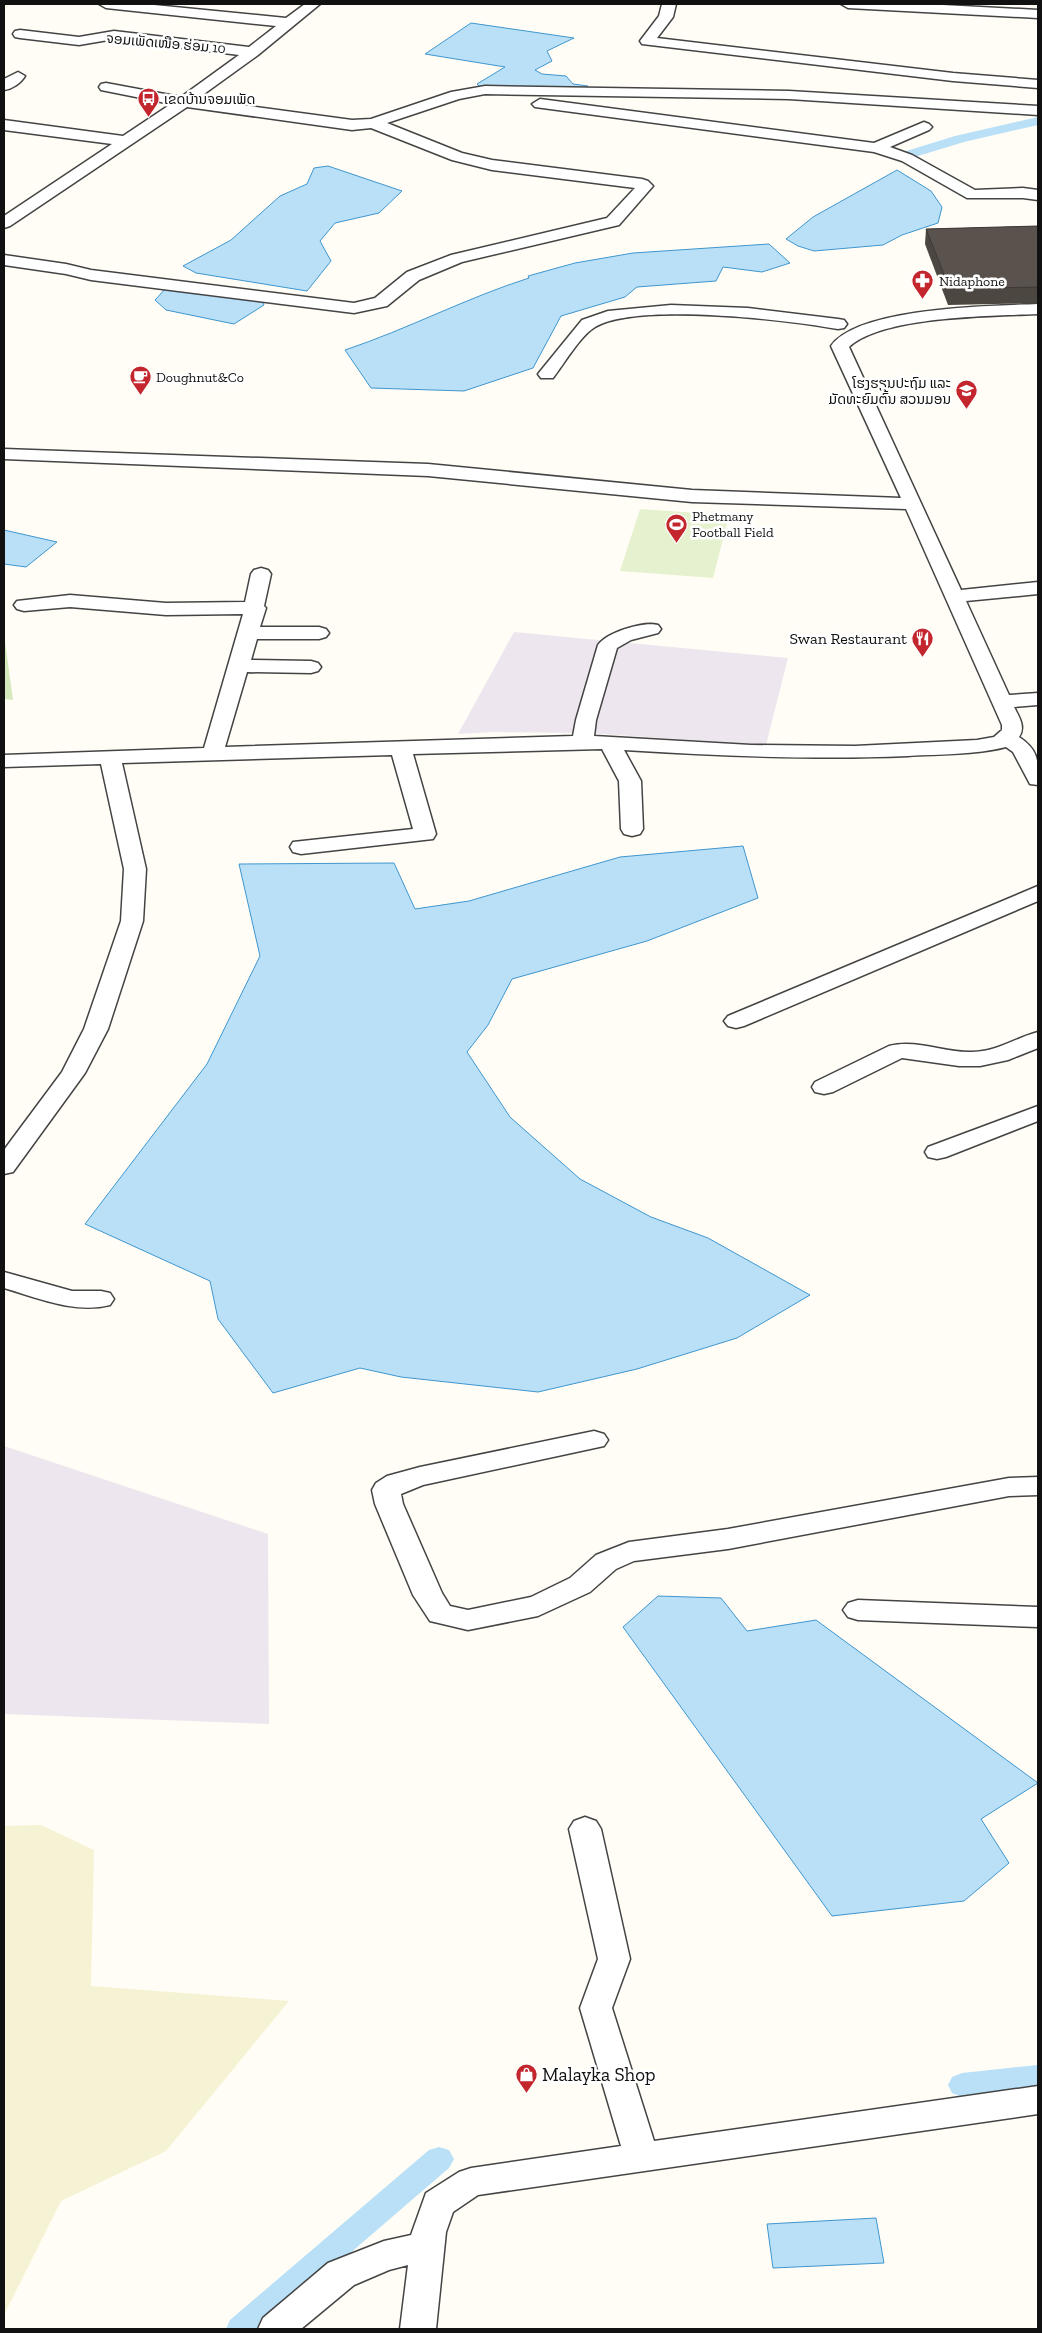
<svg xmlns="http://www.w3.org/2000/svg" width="1042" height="2333" viewBox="0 0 1042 2333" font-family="'Zilla Slab','Noto Sans Lao',serif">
<rect width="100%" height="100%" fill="#fffdf5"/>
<path fill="#eee6ef" d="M514 632 788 658 766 745 586 733 494 732 458 734Z
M4 1446 268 1534 269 1724 4 1714Z"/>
<path fill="#f6f3d4" d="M41 1825 94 1850 91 1986 289 2001 166 2151 61 2201 4 2315V1826Z"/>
<path fill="#d5ebbd" d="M4 634 13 700 4 699Z"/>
<path fill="#e6f2cf" d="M640 509 729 515 713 578 620 571Z"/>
<path fill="#b9e0f7" stroke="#3f96cf" d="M471 23 574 38 547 51 552 61 535 70 542 74 566 76 573 84 588 86 583 92 480 87 477 84 505 67 425 54Z
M328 166 402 191 379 213 335 223 320 241 331 261 307 291 196 273 183 266 231 240 280 196 307 184 314 168Z
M897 170 931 191 942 207 938 223 902 235 883 245 814 251 798 246 786 239 813 217Z
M769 244 790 263 762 272 723 267 716 281 637 287 625 297 561 316 533 368 464 391 371 388 345 350C408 329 466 298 529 278L528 276 575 263 633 253Z
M166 288 261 299 264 305 234 324 166 310 155 300Z
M4 530 57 542 26 567 4 564Z
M743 846 758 898 647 941 512 979 488 1025 467 1052 510 1117 580 1179 651 1217 708 1238 810 1295 737 1338 637 1369 538 1392 401 1377 360 1368 273 1393 218 1319 210 1281 85 1224 207 1064 260 956 239 864 394 863 415 909 469 901 620 857Z
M658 1596 721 1598 747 1631 816 1620 1038 1783 981 1819 1009 1863 964 1901 832 1916 623 1627Z
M876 2218 884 2263 773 2268 767 2224Z"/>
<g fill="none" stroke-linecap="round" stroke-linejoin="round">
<path fill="#b9e0f7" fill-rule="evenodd" d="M1038 117V125L964 142 908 159 901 155 903 152 955 136Z
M1038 2065V2087L962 2097 952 2093 948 2085 952 2077 962 2073Z
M439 2147 449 2150 454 2159 449 2168 262 2329H226L230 2320 429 2150Z"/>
<defs>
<path id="minor" d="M99 4H144L286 18 305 4H320L258 55 197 99 352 120 371 119 451 92 485 86 789 91 1038 106V115L789 99 485 94 459 99 387 123 462 153 492 160 642 179 648 181 653 186 619 225 462 262 419 280 387 306 354 313 91 280 66 274 4 265V255L66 264 91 270 354 303 375 298 407 272 451 255 607 218 635 188 492 170 452 160 371 128 352 130 187 107 10 226 4 228V216L112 144 4 130V120L123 136 171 104 101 90 99 87 101 84 106 83 181 97 239 55 114 39 79 45 20 38 15 37 13 34 15 31 20 30 79 37 114 31 249 47 276 26 106 8Z
M662 4H676L673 17 657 38 953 73 1038 80V88L953 81 642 44 640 41 659 16Z
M841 4H924L1038 10V18L848 8Z
M18 72 25 76C21 83 12 89 4 90V79Z
M540 99 874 143 924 122 929 124 932 127 929 130 890 147 912 155 975 190 1023 188 1038 190V200L1023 198H967L902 161 874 152 535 107 532 104Z
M1038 304V314C992 316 882 316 849 347L961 590 1038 582V594L966 601 1009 695 1038 693V705L1014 707C1019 717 1026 727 1019 737 1040 751 1038 762 1038 785L1030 784 1013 752 1006 747C975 755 941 754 908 756 813 760 719 756 624 750L641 781 643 829 640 834 632 836 624 834 621 829 619 781 602 749 413 754 436 834 433 839 301 854 293 852 290 847 293 842 413 829 392 755 122 763 146 869 143 921 108 1029 85 1073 13 1172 4 1174V1150L62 1072 84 1029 121 921 124 869 101 764 4 767V755L204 748 243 614 166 615 70 607 24 611 17 609 14 605 17 601 70 595 166 603 245 602 251 574 254 570 261 568 268 570 271 574 264 606 266 608 260 627H319L326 629 329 633 326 637 319 639H257L251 660 311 661 318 663 321 667 318 671 311 673 247 672 225 747 573 736 576 720 598 645C607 632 644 621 658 625L661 629 658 633 631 640 617 648 596 720 594 736 751 745 855 746 977 740 994 737 1002 730V725L906 509 692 502 428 476 4 459V449L428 464 692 490 901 498 831 346C858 307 992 306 1038 304Z
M671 305 748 308 838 319 844 320 847 324 844 328 838 329C787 320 637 302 595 327 580 336 564 364 553 378H541L538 374 582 320 608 311Z
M1038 886V901L744 1026 736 1028 728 1026 724 1021 728 1016Z
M1038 1032V1048L1008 1060 980 1066H959L902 1058 833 1092 824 1094 815 1092 812 1087 815 1082 889 1046C917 1039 944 1053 972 1052 997 1052 1015 1038 1038 1032Z
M1038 1106V1121L946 1157 937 1159 928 1157 925 1152 928 1147Z
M4 1272 72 1291H101L110 1293 114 1299 110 1305C75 1314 38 1298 4 1288Z
M594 1431 604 1434 608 1440 604 1446 423 1485 401 1494 403 1504 442 1593 450 1606 468 1610 531 1597 570 1578 596 1555 629 1542 728 1529 1009 1478 1038 1477V1495L1009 1496 728 1549 634 1561 616 1569 590 1592 538 1616 468 1630 430 1621 413 1595 375 1504 372 1490 376 1483 387 1476 420 1467Z
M858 1600 1038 1607V1627L858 1620 848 1617 843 1610 848 1603Z
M585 1817 596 1821 601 1829 630 1959 612 2008 654 2141 1038 2086V2114L478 2195 453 2212 446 2232 436 2329H400L408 2265 389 2270 354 2285 301 2329H258L263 2318 328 2263 384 2241 411 2235 426 2193 459 2172 471 2168 621 2146 580 2008 598 1959 569 1829 574 1821Z"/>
</defs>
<use href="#minor" stroke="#444" stroke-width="3"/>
<use href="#minor" fill="#fff" fill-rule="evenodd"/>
</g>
<path fill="#4d4742" d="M1038 226V303L948 305 925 244 926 229Z"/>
<path fill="#5a524d" stroke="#3f3936" d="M1038 226V287L950 289 926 229Z"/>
<defs>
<symbol id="bus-pin" viewBox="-11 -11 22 30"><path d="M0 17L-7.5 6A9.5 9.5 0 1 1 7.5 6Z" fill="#c4262e" stroke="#fff"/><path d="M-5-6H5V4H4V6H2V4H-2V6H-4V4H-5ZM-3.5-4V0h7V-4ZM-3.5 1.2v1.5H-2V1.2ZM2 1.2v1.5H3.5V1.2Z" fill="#fff"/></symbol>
<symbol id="pharmacy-pin" viewBox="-11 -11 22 30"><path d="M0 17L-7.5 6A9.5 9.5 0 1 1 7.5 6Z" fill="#c4262e" stroke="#fff"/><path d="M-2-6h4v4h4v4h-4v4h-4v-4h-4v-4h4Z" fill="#fff"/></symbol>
<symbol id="cafe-pin" viewBox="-11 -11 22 30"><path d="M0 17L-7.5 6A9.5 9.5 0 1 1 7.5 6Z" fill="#c4262e" stroke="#fff"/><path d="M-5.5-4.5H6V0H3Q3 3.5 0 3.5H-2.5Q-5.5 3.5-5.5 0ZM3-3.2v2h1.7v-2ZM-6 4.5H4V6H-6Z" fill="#fff"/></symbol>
<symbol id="school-pin" viewBox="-11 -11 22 30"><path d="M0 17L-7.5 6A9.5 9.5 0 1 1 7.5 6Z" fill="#c4262e" stroke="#fff"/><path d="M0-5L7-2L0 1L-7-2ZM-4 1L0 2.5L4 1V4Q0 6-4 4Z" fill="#fff"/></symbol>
<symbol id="stadium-pin" viewBox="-11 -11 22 30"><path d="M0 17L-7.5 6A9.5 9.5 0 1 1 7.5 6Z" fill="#c4262e" stroke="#fff"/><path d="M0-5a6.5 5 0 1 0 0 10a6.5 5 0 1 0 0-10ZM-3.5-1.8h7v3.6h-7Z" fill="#fff"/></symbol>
<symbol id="restaurant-pin" viewBox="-11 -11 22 30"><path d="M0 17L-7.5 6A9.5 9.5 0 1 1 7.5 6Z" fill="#c4262e" stroke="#fff"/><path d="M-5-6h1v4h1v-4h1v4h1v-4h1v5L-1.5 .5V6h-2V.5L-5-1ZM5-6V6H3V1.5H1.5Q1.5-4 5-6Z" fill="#fff"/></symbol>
<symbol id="shop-pin" viewBox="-11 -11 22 30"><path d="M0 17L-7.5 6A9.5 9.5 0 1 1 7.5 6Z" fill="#c4262e" stroke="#fff"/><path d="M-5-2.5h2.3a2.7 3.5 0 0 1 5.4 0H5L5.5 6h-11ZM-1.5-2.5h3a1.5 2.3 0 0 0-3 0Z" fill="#fff"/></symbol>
</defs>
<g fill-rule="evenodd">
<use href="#bus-pin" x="136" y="86" width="25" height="34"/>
<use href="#pharmacy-pin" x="910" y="268" width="25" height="34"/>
<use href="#cafe-pin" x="128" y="364" width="25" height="34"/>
<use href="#school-pin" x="954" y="378" width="25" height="34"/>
<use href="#stadium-pin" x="664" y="512" width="25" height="34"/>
<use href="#restaurant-pin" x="910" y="626" width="25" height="34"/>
<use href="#shop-pin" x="514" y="2062" width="25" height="34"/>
</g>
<g text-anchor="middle" stroke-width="5" stroke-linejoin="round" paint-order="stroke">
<g font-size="14" fill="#111" stroke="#fff">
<text transform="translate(166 43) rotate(5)" y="5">ຈອມເພັດເໜືອ ຮ່ອມ 10</text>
</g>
<g font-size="14" fill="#111" stroke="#fff" text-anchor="start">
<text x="164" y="104">ເຂດບ້ານຈອມເພັດ</text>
<text x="939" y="286">Nidaphone</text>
<text x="156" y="382">Doughnut&amp;Co</text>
<text x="951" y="388" text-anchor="end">ໂຮງຮຽນປະຖົມ ແລະ<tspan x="951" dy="16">ມັດທະຍົມຕົ້ນ ສວນມອນ</tspan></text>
<text x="692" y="521">Phetmany<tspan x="692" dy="16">Football Field</tspan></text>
</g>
<g font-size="16" fill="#111" stroke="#fff" text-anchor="end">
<text x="907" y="644">Swan Restaurant</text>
</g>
<g font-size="19" fill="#111" stroke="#fff" text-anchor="start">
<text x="542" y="2081">Malayka Shop</text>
</g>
</g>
<rect width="1042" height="2333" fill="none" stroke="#111111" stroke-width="10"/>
</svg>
